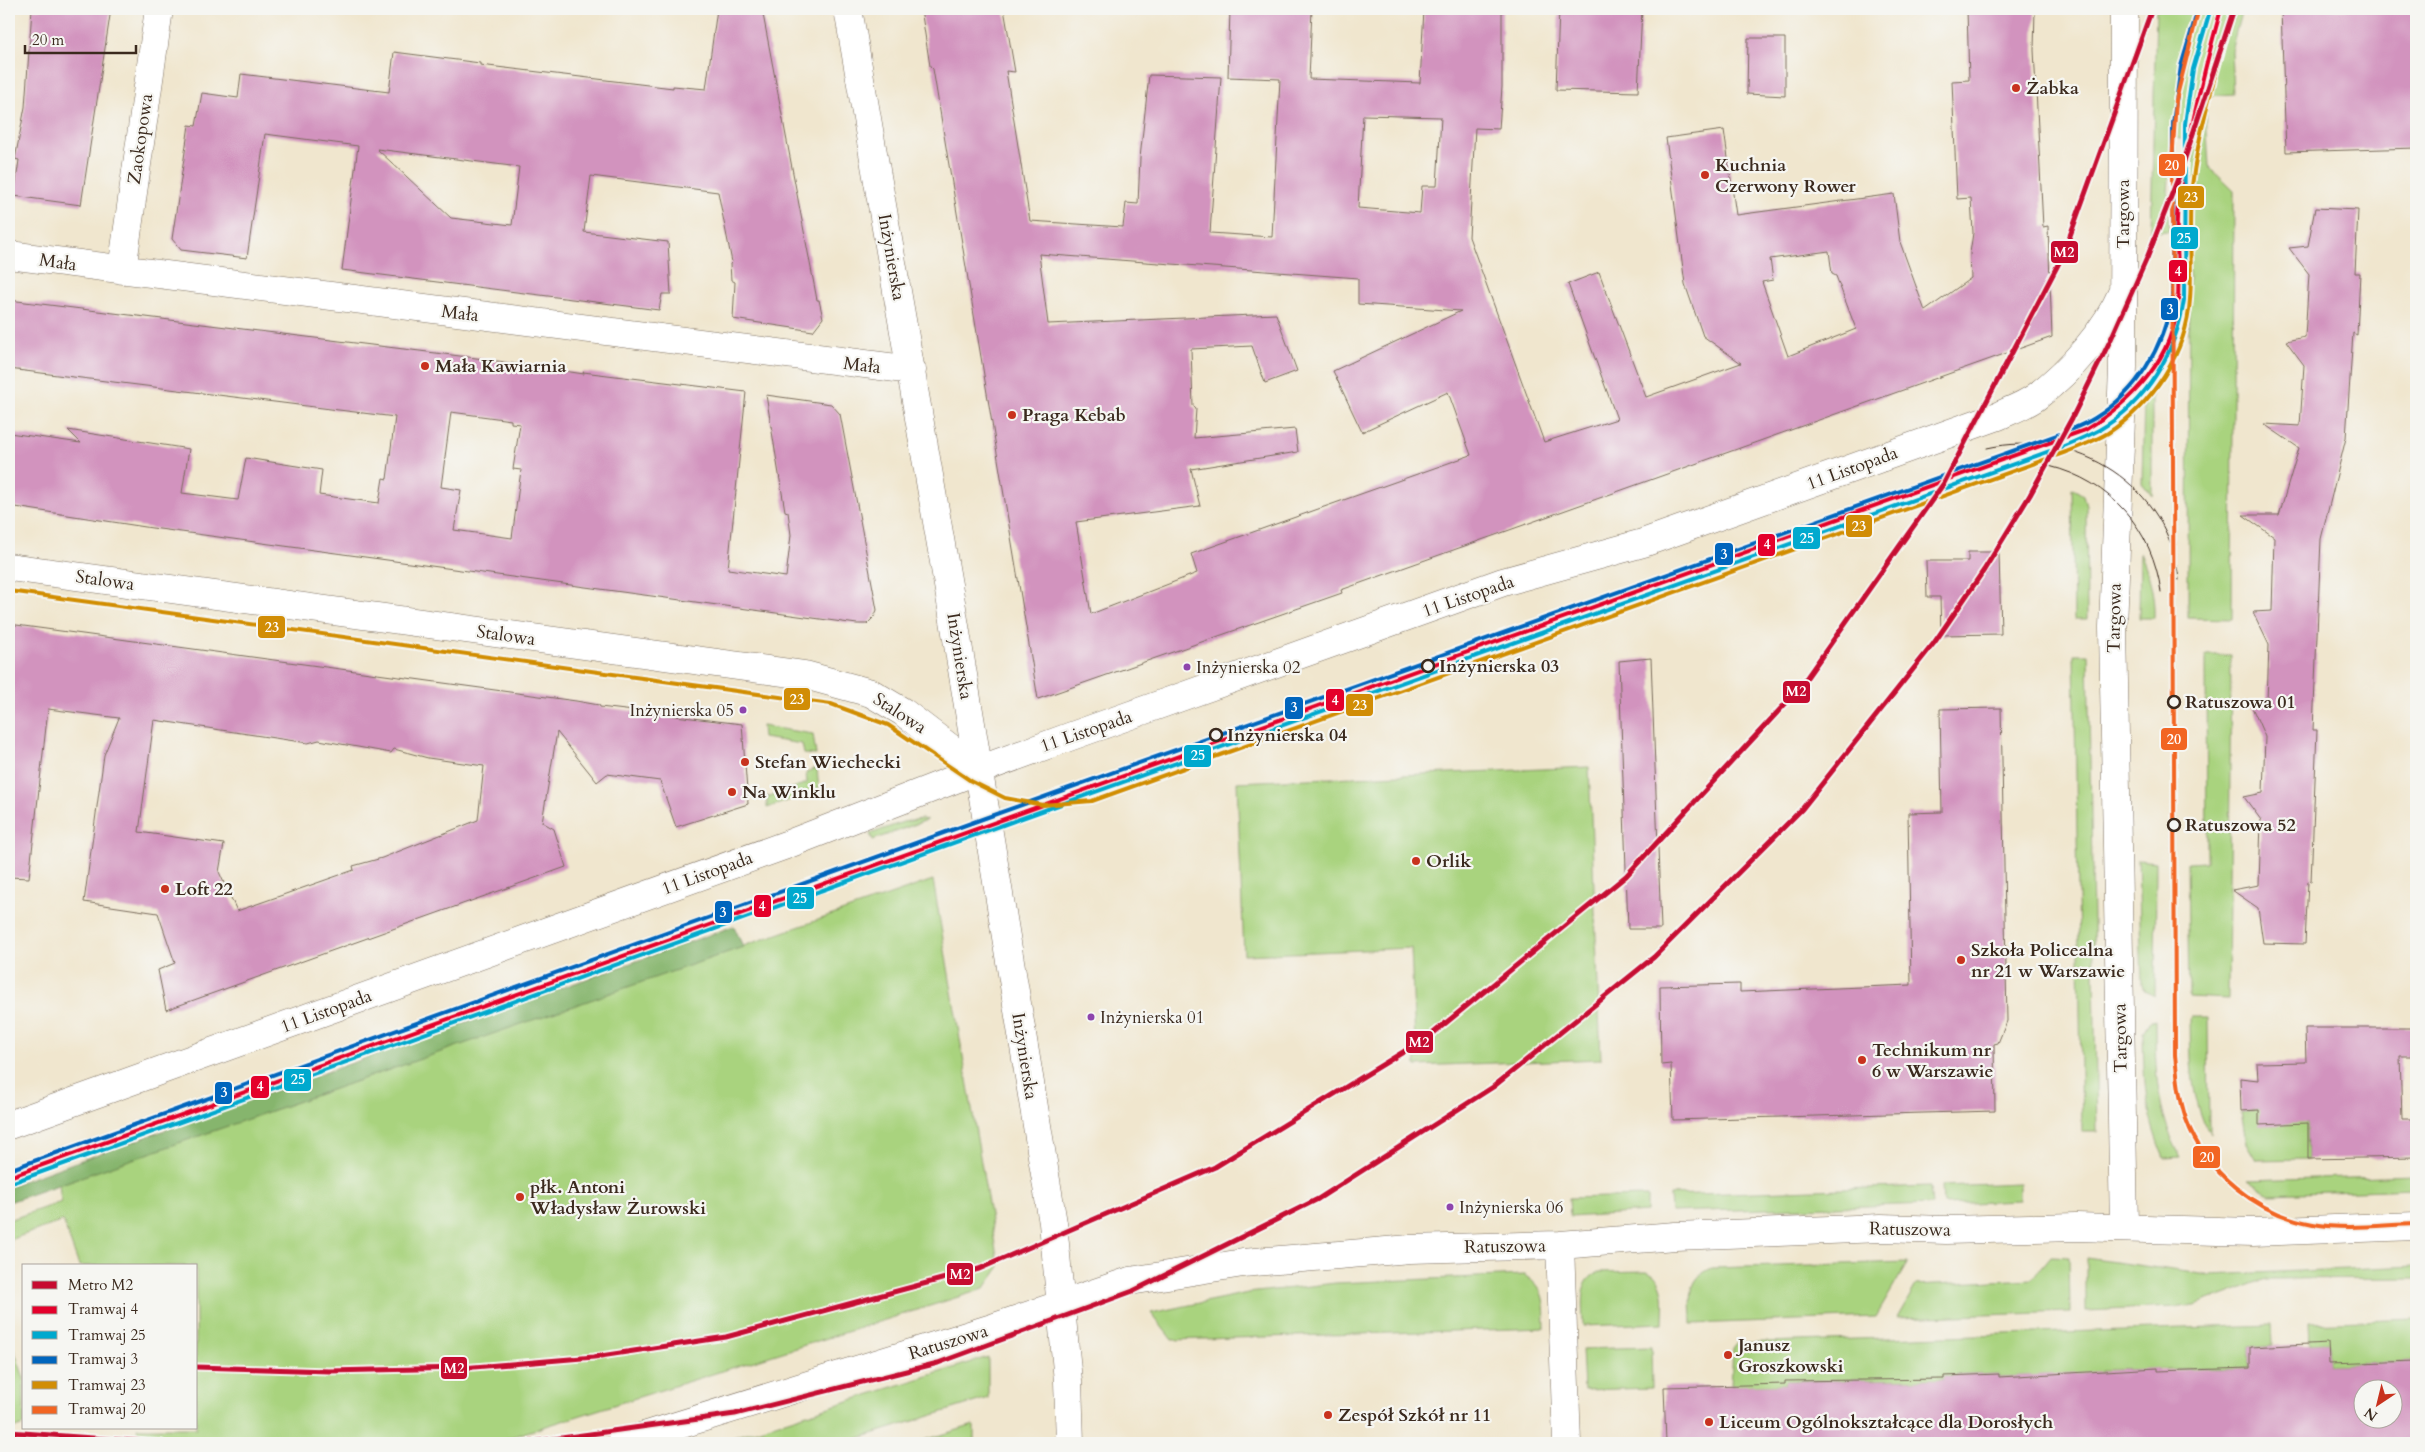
<svg xmlns="http://www.w3.org/2000/svg" width="2425" height="1452" viewBox="0 0 2425 1452" font-family="Cardo,serif">
<rect width="100%" height="100%" fill="#f6f6f2"/>
<filter id="ink" filterUnits="userSpaceOnUse"><feTurbulence type="fractalNoise" baseFrequency=".02" numOctaves="2"/><feDisplacementMap in="SourceGraphic" scale="10" xChannelSelector="R" yChannelSelector="G"/><feConvolveMatrix kernelMatrix="1 2 1 2 8 2 1 2 1" color-interpolation-filters="sRGB"/></filter>
<filter id="wash" filterUnits="userSpaceOnUse"><feTurbulence type="fractalNoise" baseFrequency=".0096" numOctaves="4" result="noise"/><feDisplacementMap in="SourceGraphic" scale="20" xChannelSelector="R" yChannelSelector="G"/><feGaussianBlur stdDeviation="1.12" result="paint"/><feColorMatrix in="noise" values="0 0 0 0 0 0 0 0 0 0 0 0 0 0 0 0 0 1.4 0 .05"/><feComposite in="paint" operator="in"/></filter>
<g filter="url(#wash)">
<rect width="100%" height="100%" fill="#f0e6ce"/>
<path fill="#a9d37e" stroke="#727e4e" d="M2156 9H2242L2231 51 2233 94 2205 96 2209 167 2234 191 2232 619 2188 618 2189 229 2194 142 2172 137 2168 192 2169 231 2151 232Z
M2152 386V496L2142 483 2144 397Z
M2072 488 2083 495 2086 505 2087 619H2074Z
M2140 552C2149 574 2155 594 2154 618H2139Z
M2074 654H2088L2097 1132H2082Z
M2206 655H2231L2228 999 2189 997 2187 863 2207 862Z
M762 726 813 734 816 755 804 754 802 744 763 738Z
M1589 767 1601 1059 1416 1066 1411 948 1244 955 1237 782Z
M817 768 819 790 767 808V797L807 783 806 772Z
M921 819 927 820 873 840 870 834 903 822Z
M2138 860 2156 862 2155 996 2144 991 2142 984Z
M933 880 999 1268 984 1289 492 1443H142L137 1428H196V1266H79L63 1221 9 1240V1220L61 1202 59 1184Z
M2190 1017H2208L2209 1134C2189 1092 2191 1062 2190 1017Z
M2155 1020C2155 1068 2156 1114 2181 1157L2164 1158C2144 1112 2144 1081 2143 1032L2149 1022Z
M2259 1110 2307 1123 2308 1159 2256 1160 2246 1143 2241 1111Z
M2416 1175V1189L2269 1194 2248 1180Z
M2019 1183V1201L1943 1204 1942 1186Z
M1930 1186 1932 1204 1671 1212 1670 1195Z
M1647 1196V1212L1570 1217 1569 1198Z
M2051 1256 2069 1257 2070 1312 1897 1318 1916 1285 2032 1279Z
M2086 1258 2209 1275 2416 1266V1278L2267 1279 2195 1306 2086 1311Z
M1908 1262 1876 1317 1692 1324C1692 1299 1685 1280 1712 1268Z
M1647 1271C1668 1280 1663 1304 1663 1323L1583 1326C1583 1306 1577 1281 1599 1272Z
M1524 1275C1547 1289 1544 1304 1545 1328L1172 1340 1151 1313 1248 1293 1336 1283Z
M2416 1319V1361L2329 1364 2328 1343 2310 1344 2309 1323Z
M2272 1325 2273 1345 2250 1347V1368L2101 1370 2102 1373 1999 1377V1374L1944 1376V1379L1785 1381V1384L1731 1386 1733 1349 1738 1343Z
M9 1335 24 1378V1425L9 1430Z
M1651 1347 1652 1388 1584 1390 1582 1349Z
M988 1357V1398L843 1443H715Z
M974 1425V1443H915Z"/>
<path fill="#86b56d" stroke="#607046" d="M734 926 743 947 9 1202V1186Z"/>
<g id="blocks">
<path fill="#d293be" fill-rule="evenodd" d="M32 9H111L81 205 14 196 19 160 15 159 25 107Z
M717 9H762L817 300H819L823 318 813 331 733 319 735 282 731 280 730 264 732 262 718 192 591 176 584 232 668 242 671 294H662L659 310 342 270 358 146 265 134 247 258 181 250 172 239 189 125 196 126 202 93 238 98 241 74 389 92 394 52 480 63V65L673 88V86L706 89ZM377 149 519 167 512 225 451 218Z
M921 9H1004L1015 72 1006 71 1030 221 1123 227 1126 203 1138 204 1140 158 1149 75 1221 77 1210 233 1272 237 1280 79 1228 77 1230 9H1312L1309 79 1420 83 1424 9H1500L1502 11V87L1499 129 1475 128 1469 237 1544 442 1617 419 1568 284 1599 272 1646 397 1741 363 1703 336 1685 284 1666 138 1724 130 1736 215 1894 194 1900 242 1925 311 1971 278 1970 253 1973 233 1971 198 1957 199 1952 81 1969 80 1967 9H2035L2034 50 2043 227 2048 226 2052 337 1341 590 1342 593 1038 699 933 69 930 66ZM1363 115 1441 117 1437 186H1422L1420 213 1358 208ZM1829 251 1832 274 1836 276 1856 329 1788 356 1762 282 1773 280 1770 259ZM1039 254 1358 278V304L1461 311 1333 371 1362 432 1448 392 1471 455 1191 554 1197 573 1091 614 1076 522 1200 506 1191 469 1298 452 1295 429 1194 438 1196 409 1193 406 1191 349 1252 346 1265 383 1297 371 1276 314 1048 324Z
M1559 9H1642L1638 92 1556 90Z
M2281 9H2416V148L2286 152Z
M1748 38H1785V96L1747 94Z
M2315 208 2358 210 2355 273H2360L2357 335 2353 333 2346 438 2321 539 2313 730H2317L2311 882 2308 881 2305 944 2263 943 2258 908 2232 890 2259 885 2261 820 2244 797 2263 793 2265 737 2251 705 2267 702 2269 645 2253 612 2272 611 2274 537 2243 515H2279L2299 448 2264 424 2300 426 2304 365 2286 341 2305 337 2309 274 2289 248 2308 246Z
M9 300 484 359 584 374 583 372 746 392 728 569 786 577 791 535 788 512 785 511 766 395 831 404 840 414 877 610 874 617 867 624H857L152 528 9 506V433L81 443 68 430 189 449 182 493 238 500 246 458 322 470 319 495 379 503 383 478 387 479 395 417 9 369ZM451 412 511 420V423L520 424 513 469 521 470 512 538 454 530 461 490 441 487Z
M1968 552H1999L2001 634 1941 635 1940 597H1927L1926 561H1968Z
M9 624 576 701 599 705 600 707 742 724 748 804 676 827 660 781 607 774 597 782 557 732 542 822 554 829 566 867 166 1010 158 970 175 963 158 913 84 902 104 755 119 718 48 709 29 878 9 877ZM154 720 308 743 319 740 391 753 394 749 428 758 484 766 478 820 382 858 353 866 354 870 237 911 219 872 224 844 139 832Z
M1651 658 1661 929H1628L1619 661Z
M2001 708 2007 1021 1998 1043 1994 1044 1995 1111 1673 1120 1671 1064 1661 1065 1660 986 1740 984V992L1911 985 1908 813 1942 812 1940 709Z
M2305 1028H2416V1056H2400L2402 1119H2416V1157L2308 1159V1123L2259 1125V1110L2241 1111 2240 1078 2258 1080 2257 1063 2306 1062Z
M2328 1343 2329 1364 2416 1361V1443H1666L1664 1387 1785 1384V1381L1944 1379V1376L1999 1374V1377L2158 1368V1371L2250 1368V1347ZM2362 1390H2392V1420H2362Z"/>
</g>
</g>
<g filter="url(#ink)">
<use href="#blocks" fill-opacity="0" stroke="#7a6c5c" stroke-width="1"/>
<g fill="none" stroke-linecap="round" stroke-linejoin="round">
<defs>
<path id="minor" d="M848 9 952 608 1053 1223 1068 1381 1070 1443
M9 255 912 370
M122 270 159 9
M9 567 805 675 871 693 903 712 979 770
M9 1125 786 845 976 771 1069 737 1503 582 1643 543 1998 416C2011 410 2025 405 2036 397 2071 370 2106 331 2123 291
M2124 1228 2113 627 2123 367 2124 9
M1560 1245 1567 1443
M621 1443 995 1327 1130 1281 1243 1263 1410 1249 1560 1245 1675 1236 1881 1228 1946 1230 2076 1227 2253 1232 2416 1226"/>
</defs>
<use href="#minor" stroke="#7a6c5c" stroke-width="29"/>
<use href="#minor" stroke="#fff" stroke-width="28"/>
<path stroke="#3b2a1e" stroke-width="1" d="M1987 448C2077 428 2169 485 2179 580
M2000 462C2017 460 2033 462 2049 466 2110 481 2153 529 2161 592"/>
<defs>
<path id="tram-1" d="M9 1177 2085 430C2133 401 2174 358 2178 300 2180 268 2174 237 2178 205 2187 139 2203 74 2221 9"/>
<path id="tram-2" d="M11 1183 989 830 2064 446C2076 441 2088 436 2099 430 2146 403 2176 353 2184 300L2185 124 2193 69 2210 11"/>
<path id="tram-3" d="M9 1170 985 818 2060 434C2071 429 2084 425 2095 418 2138 391 2163 348 2172 299L2173 123 2181 66 2198 9"/>
<path id="tram-4" d="M9 591 831 704 888 725 971 781 1005 798 1043 805 1092 801 2066 452C2080 446 2095 441 2108 433 2152 404 2187 353 2190 299 2193 261 2187 224 2192 186 2199 127 2217 69 2233 12"/>
<path id="tram-5" d="M2198 12 2176 100 2172 163 2175 1055C2177 1076 2179 1098 2186 1119 2205 1172 2257 1214 2313 1224 2346 1230 2382 1225 2415 1224"/>
</defs>
<use href="#tram-1" stroke="#f6f6f2" stroke-width="8"/>
<use href="#tram-2" stroke="#f6f6f2" stroke-width="8"/>
<use href="#tram-3" stroke="#f6f6f2" stroke-width="8"/>
<use href="#tram-4" stroke="#f6f6f2" stroke-width="8"/>
<use href="#tram-5" stroke="#f6f6f2" stroke-width="8"/>
<use href="#tram-1" stroke="#e4002b" stroke-width="4"/>
<use href="#tram-2" stroke="#00a9ce" stroke-width="4"/>
<use href="#tram-3" stroke="#0065bd" stroke-width="4"/>
<use href="#tram-4" stroke="#d18d06" stroke-width="4"/>
<use href="#tram-5" stroke="#f26522" stroke-width="4"/>
<defs>
<path id="metro-1" d="M196 1367 329 1371 462 1368 594 1357 726 1337 979 1269 1215 1167 1431 1035 1626 876 1798 690 1944 483 2063 255 2152 9
M9 1432 162 1443
M525 1443 735 1414 938 1363 1133 1291 1318 1199 1493 1087 1654 957 1802 809 1934 643 1984 570 2030 495 2072 418 2111 339 2147 258 2179 176 2234 9"/>
</defs>
<use href="#metro-1" stroke="#f6f6f2" stroke-width="9"/>
<use href="#metro-1" stroke="#c60c30" stroke-width="5"/>
</g>
</g>
<g fill="#c8321e" stroke="#f6f6f2" stroke-width="2">
<circle cx="2016" cy="88" r="5"/>
<circle cx="1705" cy="175" r="5"/>
<circle cx="425" cy="366" r="5"/>
<circle cx="1012" cy="415" r="5"/>
<circle cx="745" cy="762" r="5"/>
<circle cx="732" cy="792" r="5"/>
<circle cx="1416" cy="861" r="5"/>
<circle cx="165" cy="889" r="5"/>
<circle cx="1961" cy="960" r="5"/>
<circle cx="1862" cy="1060" r="5"/>
<circle cx="520" cy="1197" r="5"/>
<circle cx="1728" cy="1355" r="5"/>
<circle cx="1328" cy="1415" r="5"/>
<circle cx="1709" cy="1422" r="5"/>
</g>
<g fill="#f6f6f2" stroke="#3b2a1e" stroke-width="2.5">
<circle cx="1428" cy="666" r="6"/>
<circle cx="2174" cy="702" r="6"/>
<circle cx="1216" cy="735" r="6"/>
<circle cx="2174" cy="825" r="6"/>
</g>
<g fill="#8e44ad" stroke="#f6f6f2" stroke-width="2">
<circle cx="1187" cy="667" r="4.5"/>
<circle cx="743" cy="710" r="4.5"/>
<circle cx="1091" cy="1017" r="4.5"/>
<circle cx="1450" cy="1207" r="4.5"/>
</g>
<g text-anchor="middle" stroke-width="4.5" stroke-linejoin="round" paint-order="stroke">
<g font-size="17" fill="#3b2a1e" stroke="#f6f6f2" text-anchor="start">
<text x="1196" y="673">Inżynierska 02</text>
<text x="734" y="716" text-anchor="end">Inżynierska 05</text>
<text x="1100" y="1023">Inżynierska 01</text>
<text x="1459" y="1213">Inżynierska 06</text>
</g>
<g font-size="18" font-weight="bold" fill="#3b2a1e" stroke="#f6f6f2" text-anchor="start">
<text x="2026" y="94">Żabka</text>
<text x="1715" y="171">Kuchnia<tspan x="1715" dy="21">Czerwony Rower</tspan></text>
<text x="435" y="372">Mała Kawiarnia</text>
<text x="1022" y="421">Praga Kebab</text>
<text x="755" y="768">Stefan Wiechecki</text>
<text x="742" y="798">Na Winklu</text>
<text x="1426" y="867">Orlik</text>
<text x="175" y="895">Loft 22</text>
<text x="1971" y="956">Szkoła Policealna<tspan x="1971" dy="21">nr 21 w Warszawie</tspan></text>
<text x="1872" y="1056">Technikum nr<tspan x="1872" dy="21">6 w Warszawie</tspan></text>
<text x="530" y="1193">płk. Antoni<tspan x="530" dy="21">Władysław Żurowski</tspan></text>
<text x="1738" y="1351">Janusz<tspan x="1738" dy="21">Groszkowski</tspan></text>
<text x="1338" y="1421">Zespół Szkół nr 11</text>
<text x="1719" y="1428">Liceum Ogólnokształcące dla Dorosłych</text>
</g>
<g font-size="18" fill="#3b2a1e" stroke="#f6f6f2">
<text transform="translate(140 139) rotate(-82)" y="6">Zaokopowa</text>
<text transform="translate(2123 214) rotate(-90)" y="6">Targowa</text>
<text transform="translate(892 257) rotate(80)" y="6">Inżynierska</text>
<text transform="translate(58 262) rotate(8)" y="6">Mała</text>
<text transform="translate(460 313) rotate(7)" y="6">Mała</text>
<text transform="translate(862 365) rotate(7)" y="6">Mała</text>
<text transform="translate(1852 468) rotate(-20)" y="6">11 Listopada</text>
<text transform="translate(105 580) rotate(8)" y="6">Stalowa</text>
<text transform="translate(1468 596) rotate(-19)" y="6">11 Listopada</text>
<text transform="translate(2114 618) rotate(-89)" y="6">Targowa</text>
<text transform="translate(506 635) rotate(8)" y="6">Stalowa</text>
<text transform="translate(960 656) rotate(81)" y="6">Inżynierska</text>
<text transform="translate(900 713) rotate(33)" y="6">Stalowa</text>
<text transform="translate(1086 731) rotate(-19)" y="6">11 Listopada</text>
<text transform="translate(707 873) rotate(-20)" y="6">11 Listopada</text>
<text transform="translate(326 1011) rotate(-20)" y="6">11 Listopada</text>
<text transform="translate(2120 1038) rotate(-91)" y="6">Targowa</text>
<text transform="translate(1025 1056) rotate(81)" y="6">Inżynierska</text>
<text transform="translate(1910 1229) rotate(1)" y="6">Ratuszowa</text>
<text transform="translate(1505 1246) rotate(-1)" y="6">Ratuszowa</text>
<text transform="translate(948 1342) rotate(-17)" y="6">Ratuszowa</text>
</g>
<g font-size="18" font-weight="bold" fill="#3b2a1e" stroke="#f6f6f2" text-anchor="start">
<text x="1439" y="672">Inżynierska 03</text>
<text x="2185" y="708">Ratuszowa 01</text>
<text x="1227" y="741">Inżynierska 04</text>
<text x="2185" y="831">Ratuszowa 52</text>
</g>
</g>
<g stroke="#f6f6f2" stroke-width="2">
<rect x="2158" y="153" width="28" height="24" rx="5" fill="#f26522"/>
<rect x="2177" y="185" width="28" height="24" rx="5" fill="#d18d06"/>
<rect x="2170" y="226" width="29" height="24" rx="5" fill="#00a9ce"/>
<rect x="2050" y="240" width="29" height="24" rx="5" fill="#c60c30"/>
<rect x="2168" y="259" width="20" height="24" rx="5" fill="#e4002b"/>
<rect x="2160" y="297" width="19" height="24" rx="5" fill="#0065bd"/>
<rect x="1845" y="514" width="28" height="24" rx="5" fill="#d18d06"/>
<rect x="1792" y="526" width="29" height="24" rx="5" fill="#00a9ce"/>
<rect x="1757" y="533" width="19" height="24" rx="5" fill="#e4002b"/>
<rect x="1714" y="542" width="20" height="24" rx="5" fill="#0065bd"/>
<rect x="257" y="615" width="29" height="24" rx="5" fill="#d18d06"/>
<rect x="1782" y="680" width="29" height="24" rx="5" fill="#c60c30"/>
<rect x="783" y="687" width="28" height="24" rx="5" fill="#d18d06"/>
<rect x="1325" y="688" width="20" height="24" rx="5" fill="#e4002b"/>
<rect x="1345" y="693" width="29" height="24" rx="5" fill="#d18d06"/>
<rect x="1284" y="696" width="20" height="24" rx="5" fill="#0065bd"/>
<rect x="2160" y="727" width="28" height="24" rx="5" fill="#f26522"/>
<rect x="1183" y="744" width="29" height="24" rx="5" fill="#00a9ce"/>
<rect x="786" y="886" width="29" height="24" rx="5" fill="#00a9ce"/>
<rect x="753" y="894" width="19" height="24" rx="5" fill="#e4002b"/>
<rect x="714" y="900" width="19" height="24" rx="5" fill="#0065bd"/>
<rect x="1405" y="1030" width="29" height="24" rx="5" fill="#c60c30"/>
<rect x="283" y="1068" width="29" height="24" rx="5" fill="#00a9ce"/>
<rect x="250" y="1075" width="20" height="24" rx="5" fill="#e4002b"/>
<rect x="214" y="1081" width="19" height="24" rx="5" fill="#0065bd"/>
<rect x="2192" y="1145" width="29" height="24" rx="5" fill="#f26522"/>
<rect x="946" y="1262" width="28" height="24" rx="5" fill="#c60c30"/>
<rect x="440" y="1356" width="28" height="24" rx="5" fill="#c60c30"/>
</g>
<g font-size="14" text-anchor="middle" font-weight="bold" fill="#fff">
<text x="2172" y="170">20</text>
<text x="2191" y="202">23</text>
<text x="2184" y="243">25</text>
<text x="2064" y="257">M2</text>
<text x="2178" y="276">4</text>
<text x="2170" y="314">3</text>
<text x="1859" y="531">23</text>
<text x="1807" y="543">25</text>
<text x="1767" y="549">4</text>
<text x="1724" y="559">3</text>
<text x="272" y="632">23</text>
<text x="1796" y="696">M2</text>
<text x="797" y="704">23</text>
<text x="1335" y="705">4</text>
<text x="1360" y="710">23</text>
<text x="1294" y="712">3</text>
<text x="2174" y="744">20</text>
<text x="1198" y="760">25</text>
<text x="800" y="903">25</text>
<text x="762" y="911">4</text>
<text x="723" y="917">3</text>
<text x="1419" y="1047">M2</text>
<text x="298" y="1084">25</text>
<text x="260" y="1091">4</text>
<text x="224" y="1097">3</text>
<text x="2207" y="1162">20</text>
<text x="960" y="1279">M2</text>
<text x="454" y="1373">M2</text>
</g>
<rect width="2425" height="1452" fill="none" stroke="#f6f6f2" stroke-width="30"/>
<rect x="22" y="1264" width="175" height="165" fill="#f6f6f2" stroke="#aba49d"/>
<rect x="32" y="1281" width="25" height="8" fill="#c60c30" stroke="#aba49d"/>
<text x="68" y="1290" font-size="15" fill="#3b2a1e">Metro M2</text>
<rect x="32" y="1306" width="25" height="8" fill="#e4002b" stroke="#aba49d"/>
<text x="68" y="1314" font-size="15" fill="#3b2a1e">Tramwaj 4</text>
<rect x="32" y="1331" width="25" height="8" fill="#00a9ce" stroke="#aba49d"/>
<text x="68" y="1340" font-size="15" fill="#3b2a1e">Tramwaj 25</text>
<rect x="32" y="1356" width="25" height="8" fill="#0065bd" stroke="#aba49d"/>
<text x="68" y="1364" font-size="15" fill="#3b2a1e">Tramwaj 3</text>
<rect x="32" y="1381" width="25" height="8" fill="#d18d06" stroke="#aba49d"/>
<text x="68" y="1390" font-size="15" fill="#3b2a1e">Tramwaj 23</text>
<rect x="32" y="1406" width="25" height="8" fill="#f26522" stroke="#aba49d"/>
<text x="68" y="1414" font-size="15" fill="#3b2a1e">Tramwaj 20</text>
<g transform="translate(2378 1404) rotate(215)"><circle r="24" fill="#f6f6f2" stroke="#aba49d"/>
<path d="M0-4L9 19L0 12L-9 19Z" fill="#c8321e"/>
<text y="-8" font-size="14" font-weight="bold" text-anchor="middle" fill="#3b2a1e">N</text>
</g>
<path d="M25 45v8h111v-8" fill="none" stroke="#3b2a1e" stroke-width="2.5"/>
<text x="32" y="45" font-size="15" fill="#3b2a1e" stroke="#f6f6f2" stroke-width="4" paint-order="stroke">20 m</text>
</svg>
